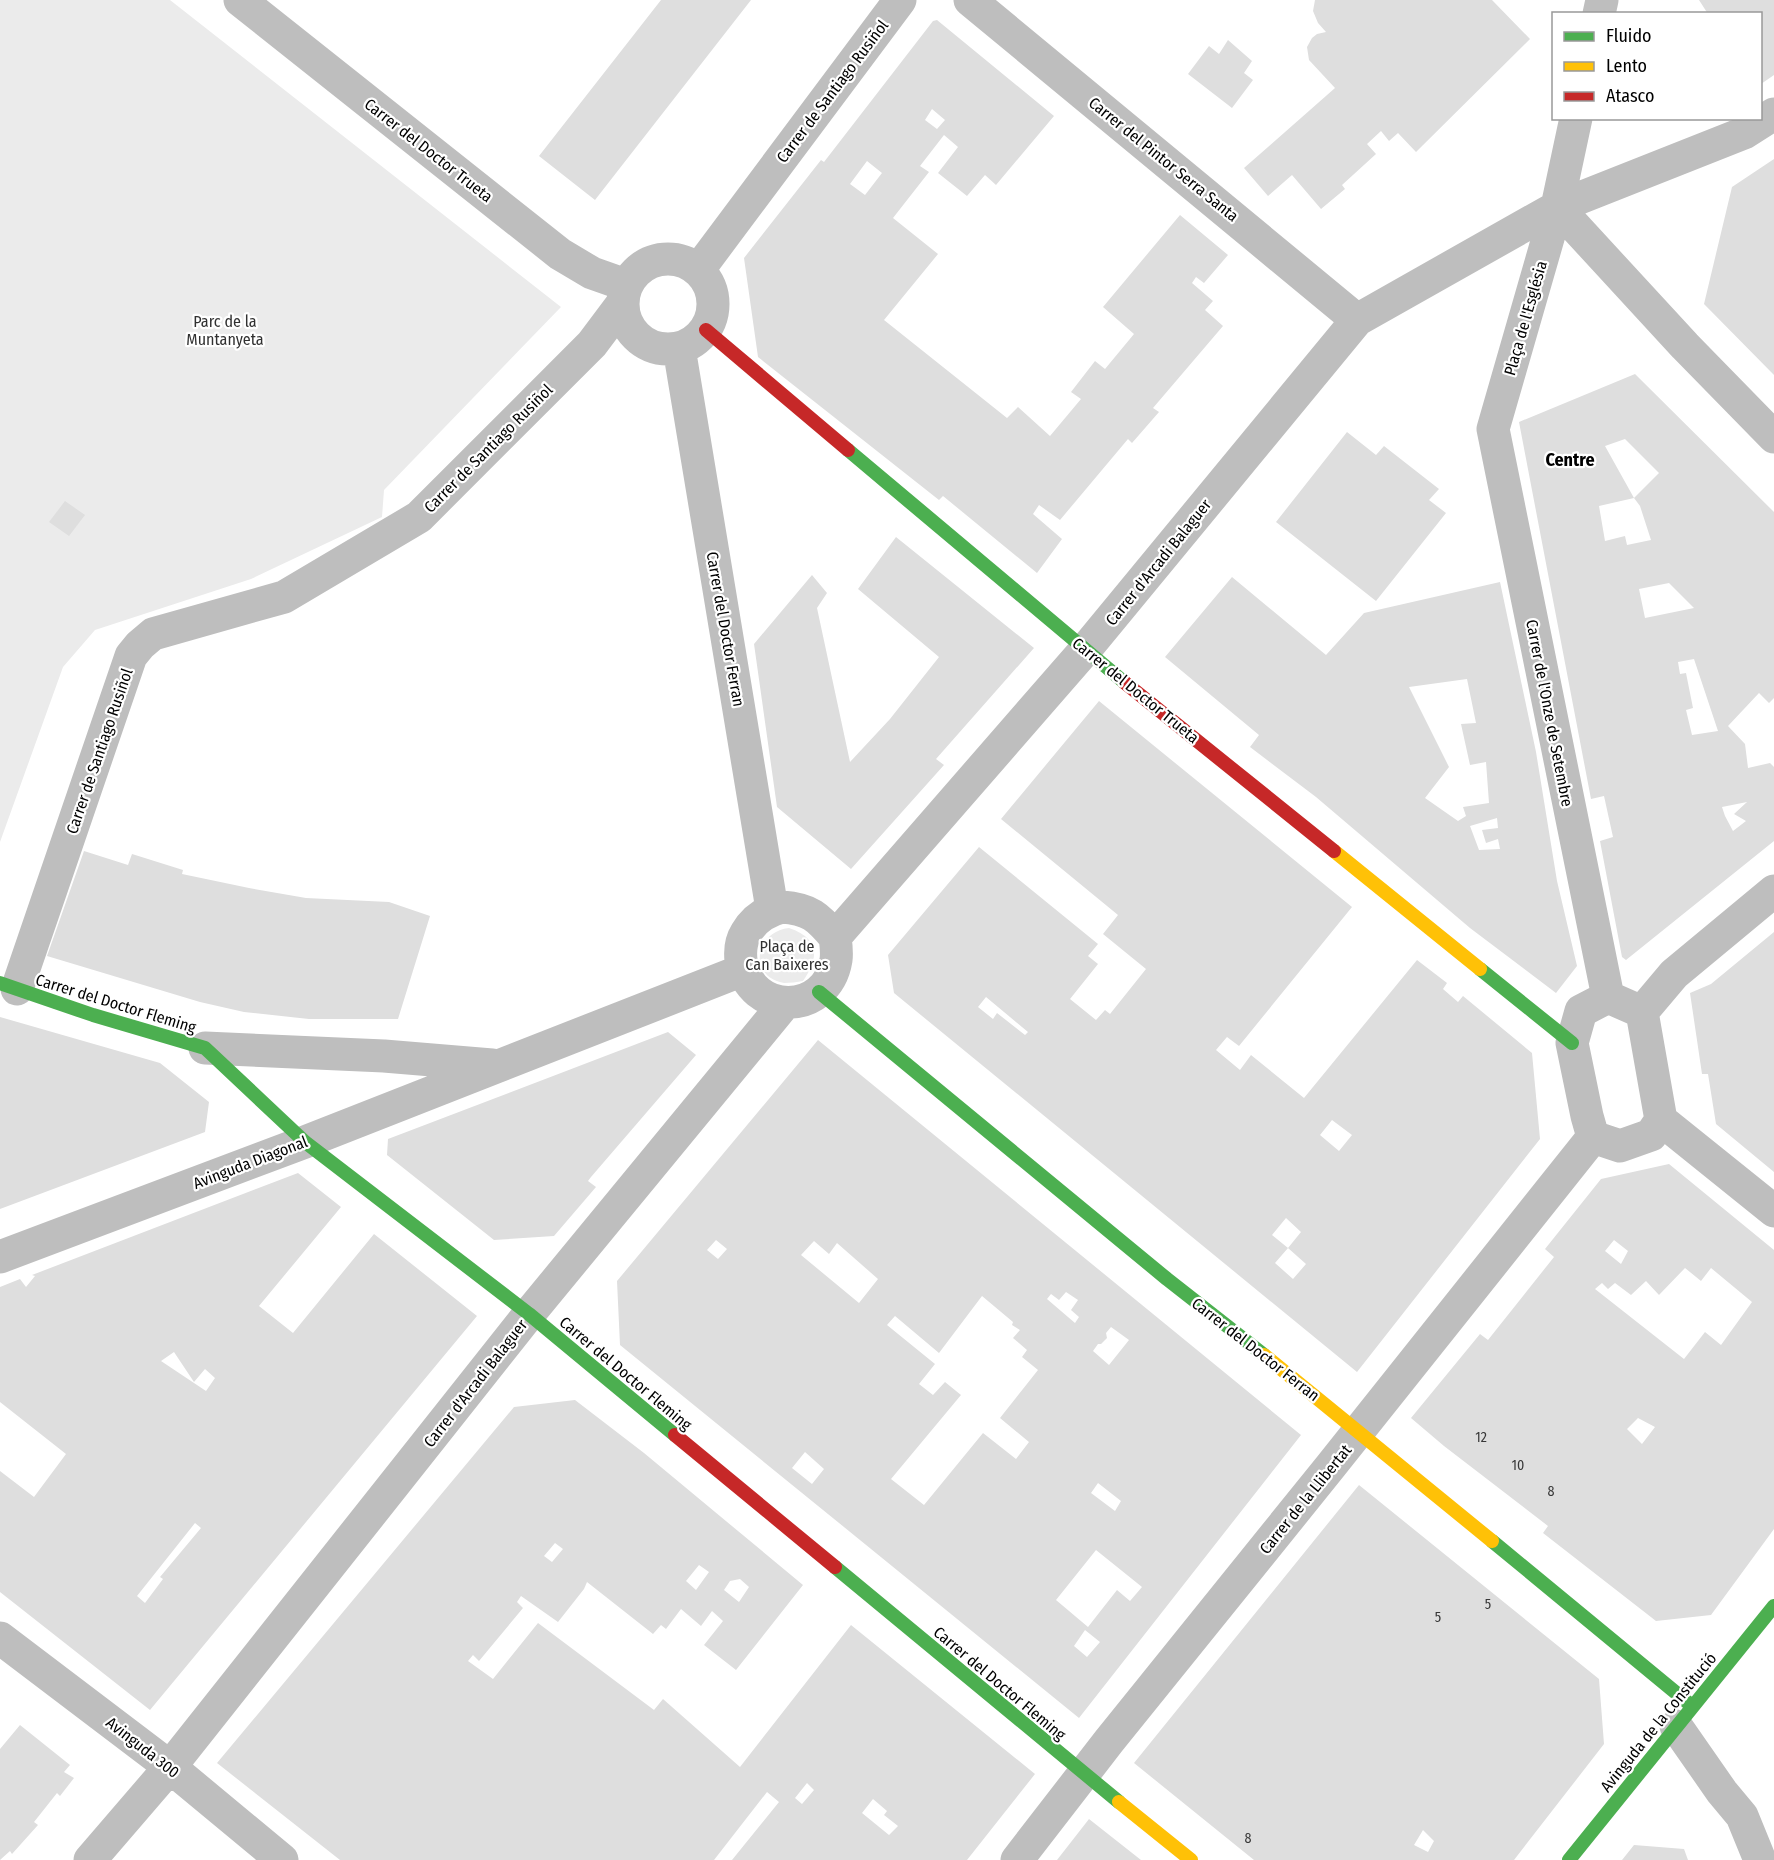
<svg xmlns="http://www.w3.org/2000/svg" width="1774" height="1860" viewBox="0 0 1774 1860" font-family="'Fira Sans Condensed',sans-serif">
<rect width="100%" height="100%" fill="#fff"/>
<path fill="#ebebeb" d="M0 0H170L561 307 384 490 382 517 251 579 95 630 63 667 0 842Z
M789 928C819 938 820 957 803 981 797 982 790 983 784 983 748 977 754 932 789 928Z"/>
<path fill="#dedede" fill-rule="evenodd" d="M661 0H751L595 200 539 156Z
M1315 0H1492L1530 39 1416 152 1398 133 1389 141 1381 131 1367 144 1376 154 1342 185 1345 189 1321 209 1292 175 1268 196 1244 168 1335 88 1309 60 1307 47 1312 38 1317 34 1326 32 1318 23 1313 11Z
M1699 0H1774V75L1761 84V14H1708Z
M937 20 1054 116 996 185 985 175 967 196 938 173 958 147 944 135 920 166 929 172 893 218 938 254 884 320 1007 418 1018 407 1050 436 1081 399 1071 392 1095 361 1105 369 1134 334 1103 307 1180 215 1228 255 1204 283 1196 277 1192 283 1213 301 1205 310 1223 326 1153 408 1159 412 1132 443 1128 439 1060 520 1039 505 1033 514 1062 539 1037 573 943 496 939 500 758 357 744 258 821 160 824 162 933 21ZM932 109 945 120 937 129 925 120ZM867 161 882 173 865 195 850 184Z
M1228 40 1252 61 1244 73 1253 80 1232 108 1188 74 1209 46 1219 54Z
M1774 159V375L1704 304 1732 187Z
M1635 374 1774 512V698L1769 703 1759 693 1728 726 1745 744 1748 768 1770 763 1774 767V841L1626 960 1622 957 1600 841 1613 837 1604 796 1591 799 1519 422ZM1625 439 1659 473 1634 498 1640 506 1651 540 1627 545 1625 536 1605 541 1599 506 1634 498 1605 446ZM1669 583 1694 608 1645 618 1639 589ZM1694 659 1718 731 1692 735 1686 710 1693 708 1686 673 1680 674 1678 662ZM1747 802 1734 814 1746 821 1733 831 1725 816 1722 807Z
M1347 432 1376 455 1384 446 1439 489 1429 500 1446 513 1376 601 1276 522Z
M65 501 85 515 69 536 49 522Z
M896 537 1034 648 936 759 944 765 851 869 777 807 754 644 812 575 827 593 817 608 850 762 890 719 939 657 858 589Z
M1232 577 1326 655 1364 613 1500 582 1536 752 1557 881 1577 966 1556 993 1470 928 1316 797 1250 747 1259 735 1165 657ZM1467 679 1476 723 1461 724 1470 765 1486 762 1489 803 1463 807 1466 816 1458 821 1425 798 1449 767 1409 687ZM1497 818 1498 828 1482 830 1486 843 1498 839 1500 849 1479 850 1470 826Z
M1099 701 1352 907 1239 1046 1227 1037 1216 1050 1240 1070 1251 1055 1304 1098 1417 960 1447 983 1443 989 1458 1002 1463 996 1532 1053 1540 1139 1357 1372 894 993 888 955 979 847 1098 944 1088 956 1098 964 1070 999 1096 1020 1105 1010 1110 1014 1146 969 1103 934 1118 915 1001 819ZM986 997 1028 1032 1025 1035 997 1013 993 1019 978 1007ZM1332 1120 1352 1135 1339 1151 1320 1135ZM1286 1218 1301 1232 1288 1248 1306 1264 1293 1279 1275 1263 1288 1248 1272 1235Z
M84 851 128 865 132 854 183 870 182 874 249 888 306 898 389 902 430 916 398 1019H309L244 1012 200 1002 47 956Z
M1774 932V1172L1716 1124 1708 1074H1702L1690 993 1711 984Z
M0 1017 160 1063 209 1102 205 1132 0 1209Z
M668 1032 696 1055 591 1177 588 1181 596 1187 554 1236 494 1240 387 1155 388 1139Z
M818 1040 1301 1435 1079 1718 620 1345 617 1281ZM716 1240 727 1249 718 1259 707 1250ZM814 1241 829 1254 837 1243 878 1279 859 1303 801 1255ZM1066 1292 1078 1300 1071 1310 1079 1317 1075 1323 1047 1299 1051 1294 1059 1300ZM982 1296 1013 1322 1012 1325 1020 1330 1013 1338 1027 1350 1022 1357 1038 1370 1000 1418 1029 1442 1016 1459 983 1433 924 1505 891 1479 961 1395 945 1382 933 1395 919 1384 935 1364 887 1325 895 1316 939 1353ZM1111 1327 1129 1340 1109 1365 1093 1351 1098 1344H1101L1107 1338 1106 1333ZM805 1452 824 1469 812 1484 792 1468ZM1098 1483 1121 1501 1115 1511 1091 1493ZM1096 1550 1142 1587 1130 1601 1117 1590 1088 1627 1056 1600ZM1085 1630 1100 1642 1087 1657 1074 1646Z
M1669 1164 1774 1250V1529L1711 1615 1656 1621 1543 1533 1548 1526 1444 1446 1411 1418 1480 1334 1488 1340 1554 1257 1545 1249 1601 1179ZM1614 1240 1628 1251 1621 1264 1605 1251ZM1685 1268 1701 1281 1711 1268 1752 1302 1721 1345 1705 1332 1684 1359 1595 1289 1602 1283 1608 1289 1615 1283 1631 1295 1646 1281 1659 1295ZM1638 1418 1655 1427 1642 1444 1627 1429Z
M298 1173 341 1207 259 1306 293 1333 374 1234 477 1316 150 1710 0 1592V1471L34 1497 66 1454 0 1402V1287L20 1279 26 1287 35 1276 32 1275ZM174 1352 194 1382 205 1369 215 1378 206 1391 161 1361ZM195 1523 201 1528 160 1577 163 1579 145 1603 137 1596Z
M575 1400 644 1453 803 1585 736 1670 704 1645 723 1621 712 1611 701 1626 681 1609 666 1629 661 1625 653 1634 587 1582 584 1589 558 1622 521 1596 517 1602 523 1608 479 1661 473 1655 468 1661 493 1679 538 1623 654 1710 663 1699 740 1767 851 1625 1035 1774 967 1860H732L779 1802 767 1792 714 1860H340L217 1763 514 1407ZM555 1543 563 1549 552 1562 544 1556ZM699 1565 709 1572 696 1590 686 1581ZM740 1579 749 1587 739 1602 724 1590 730 1581ZM807 1783 814 1790 802 1804 795 1798ZM873 1799 887 1811 884 1815 898 1826 889 1835 862 1813Z
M1359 1485 1599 1679 1604 1744 1514 1860H1254L1134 1763ZM1423 1830 1434 1841 1428 1852 1414 1845Z
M20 1725 70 1765 64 1772 74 1778 60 1796 57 1793 34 1822 38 1825 12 1854 10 1851 0 1860V1749Z
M1089 1819 1141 1860H1057Z
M1634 1845 1684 1849 1688 1860H1622Z"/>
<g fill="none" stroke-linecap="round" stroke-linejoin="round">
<path stroke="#bebebe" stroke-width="33" d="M240 0 560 254 592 273 626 285
M970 0 1357 320
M1599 14 1602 0
M1576 118 1557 207 1685 346 1774 437
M1557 207 1744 133 1774 114
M623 304a45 45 0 1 1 90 0a45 45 0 1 1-90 0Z
M699 269 900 0
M679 348 772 909
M782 907C810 909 818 917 835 937 836 944 837 953 836 960 827 1016 750 1017 741 960 740 951 741 941 746 933 754 919 766 911 782 907Z
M835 937 1085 650 1357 320 1557 207 1493 429 1608 997
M17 989 131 656 140 645 153 634 284 597 419 517 592 344 622 304
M1608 997 1642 1012 1661 1120 1651 1135 1620 1146 1593 1137 1587 1116 1572 1043 1581 1011Z
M1642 1012 1674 974 1774 891
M205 1048 384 1056 492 1065
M1661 1120 1774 1211
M0 1257 305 1142 743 970
M0 1638 170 1767 282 1860
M1676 1726 1722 1792 1742 1816 1760 1860
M90 1860 170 1767 529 1314 785 1003
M1017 1860 1109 1741 1330 1467 1593 1137"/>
<path stroke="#4caf50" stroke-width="14" d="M848 450 1124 682
M1480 969 1572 1043
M0 983 93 1015 205 1048 305 1142 529 1314 675 1435
M819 992 1167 1279 1264 1355
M1492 1541 1692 1706
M835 1567 1119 1802
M1569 1860 1774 1606"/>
<path stroke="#ffc107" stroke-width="14" d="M1334 851 1480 969
M1264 1355 1492 1541
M1119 1802 1191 1860"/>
<path stroke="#c62828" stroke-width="14" d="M706 330 848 450
M1124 682 1334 851
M675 1435 835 1567"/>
</g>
<g text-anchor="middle" stroke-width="4.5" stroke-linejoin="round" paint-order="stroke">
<g font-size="14" fill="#383838">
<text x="1481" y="1442">12</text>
<text x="1518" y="1470">10</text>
<text x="1551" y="1496">8</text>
<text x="1488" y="1609">5</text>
<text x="1438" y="1622">5</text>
<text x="1248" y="1843">8</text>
</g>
<g font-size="16" fill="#000" stroke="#fff">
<text transform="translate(832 91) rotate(-53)" y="6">Carrer de Santiago Rusiñol</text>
<text transform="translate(429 150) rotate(38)" y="6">Carrer del Doctor Trueta</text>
<text transform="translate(1164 159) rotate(39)" y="6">Carrer del Pintor Serra Santa</text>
<text transform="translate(1525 318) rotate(-74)" y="6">Plaça de l'Església</text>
<text transform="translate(488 448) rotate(-45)" y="6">Carrer de Santiago Rusiñol</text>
<text transform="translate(1158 562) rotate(-51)" y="6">Carrer d'Arcadi Balaguer</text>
<text transform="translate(726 629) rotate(80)" y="6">Carrer del Doctor Ferran</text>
<text transform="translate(1136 690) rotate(39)" y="6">Carrer del Doctor Trueta</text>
<text transform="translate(1550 713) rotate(79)" y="6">Carrer de l'Onze de Setembre</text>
<text transform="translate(99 751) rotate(-71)" y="6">Carrer de Santiago Rusiñol</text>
<text transform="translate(116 1003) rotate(17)" y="6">Carrer del Doctor Fleming</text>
<text transform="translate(250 1162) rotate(-21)" y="6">Avinguda Diagonal</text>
<text transform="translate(1256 1349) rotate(38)" y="6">Carrer del Doctor Ferran</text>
<text transform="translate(626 1373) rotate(40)" y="6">Carrer del Doctor Fleming</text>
<text transform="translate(475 1383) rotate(-52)" y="6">Carrer d'Arcadi Balaguer</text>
<text transform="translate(1305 1499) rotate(-51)" y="6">Carrer de la Llibertat</text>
<text transform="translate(1000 1683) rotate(40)" y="6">Carrer del Doctor Fleming</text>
<text transform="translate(1658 1722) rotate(-51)" y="6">Avinguda de la Constitució</text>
<text transform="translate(143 1747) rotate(38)" y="6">Avinguda 300</text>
</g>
<g font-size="16" fill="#313131" stroke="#fff">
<text x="225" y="327">Parc de la<tspan x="225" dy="18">Muntanyeta</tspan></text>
<text x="787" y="952">Plaça de<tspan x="787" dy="18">Can Baixeres</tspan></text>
</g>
<g font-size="18" font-weight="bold" fill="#000" stroke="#fff">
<text x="1570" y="466">Centre</text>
</g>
</g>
<rect x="1552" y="12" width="210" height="108" fill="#ffffff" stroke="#999999" stroke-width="1.5"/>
<rect x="1564" y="32" width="30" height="9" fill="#4caf50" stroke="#999999" stroke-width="1.5"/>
<text x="1606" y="42" font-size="18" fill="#000000">Fluido</text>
<rect x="1564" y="62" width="30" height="9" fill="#ffc107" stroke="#999999" stroke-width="1.5"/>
<text x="1606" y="72" font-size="18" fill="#000000">Lento</text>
<rect x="1564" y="92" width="30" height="9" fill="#c62828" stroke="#999999" stroke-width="1.5"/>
<text x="1606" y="102" font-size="18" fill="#000000">Atasco</text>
</svg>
